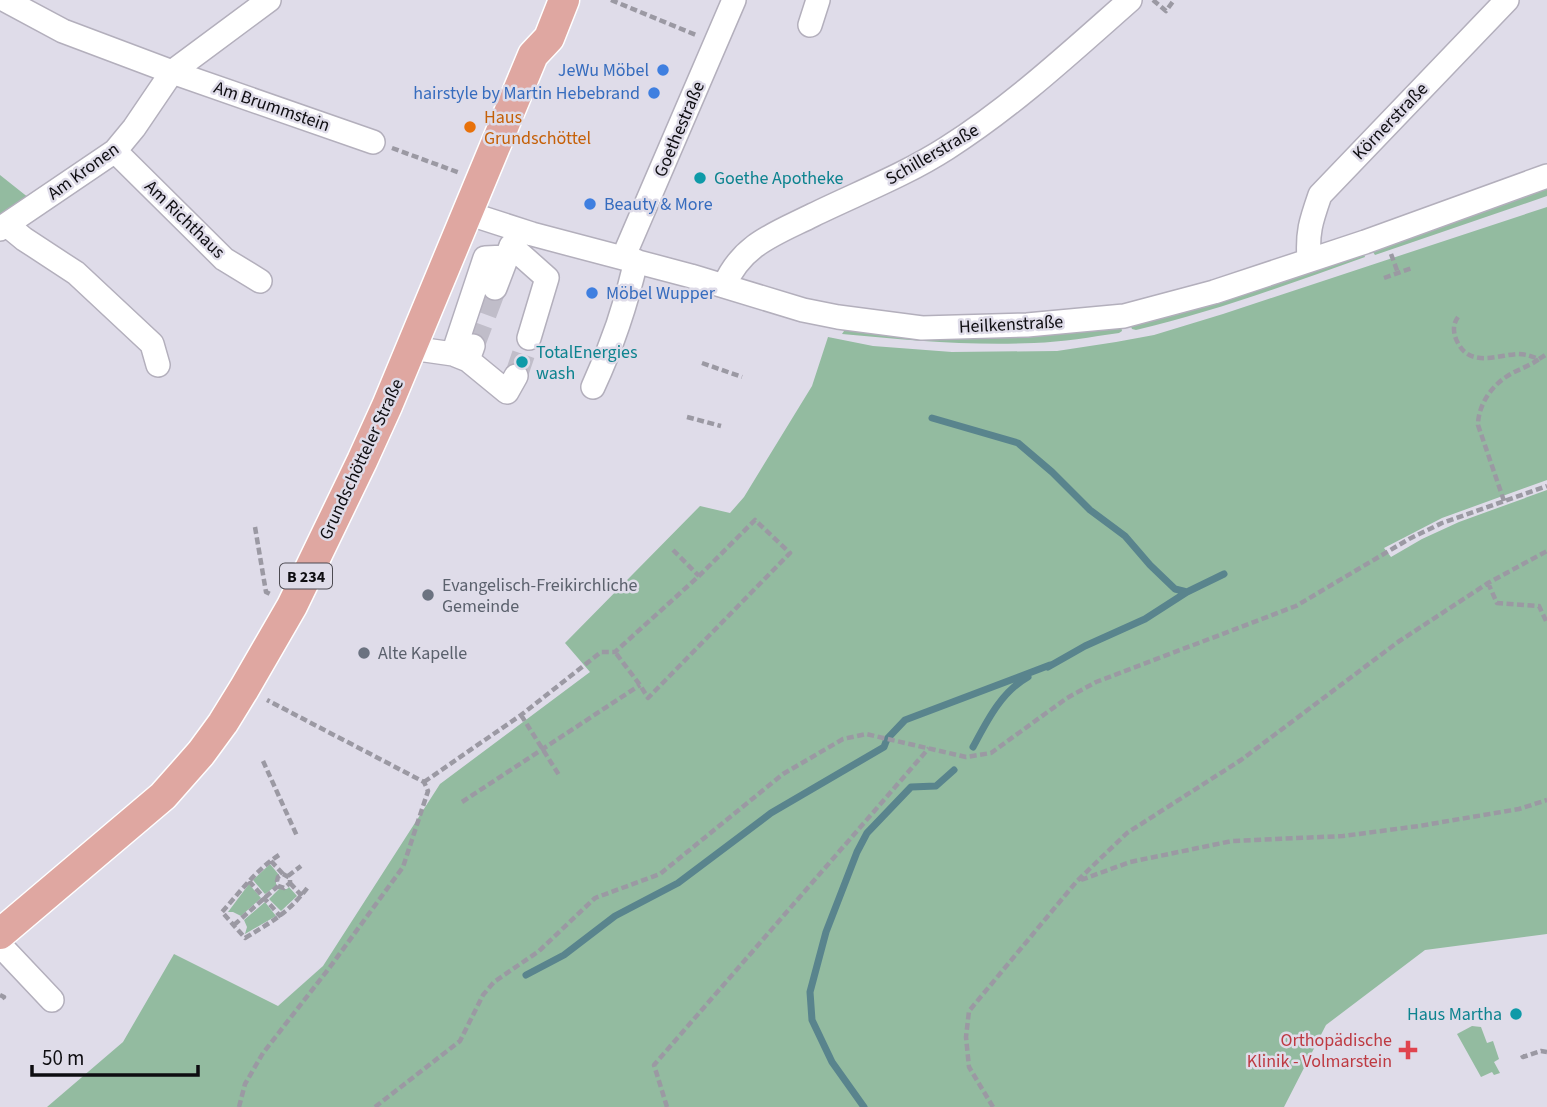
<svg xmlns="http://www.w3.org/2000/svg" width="1547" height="1107" viewBox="0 0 1547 1107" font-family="'Source Sans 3',sans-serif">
<rect width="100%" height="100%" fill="#dfdce9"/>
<path fill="#93bba0" d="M0 175 34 202 0 221Z
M1547 188V196L1375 255 1371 249Z
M1547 207V480L1442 518 1384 548 1391 557 1422 539 1459 522 1547 490V934L1425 950 1326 1025 1284 1107H47L123 1042 174 954 278 1006 323 966 440 784 590 672 565 643 700 506 730 513 744 497 812 386 828 337 873 346 952 352 1057 351 1116 342 1154 335 1223 314Z
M1363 251 1365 257C1289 284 1214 312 1136 330L1132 329 1130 324Z
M1121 326 1122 331 1119 333C1091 337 1063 342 1034 343 969 346 906 340 842 334L846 328C889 332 932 337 975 338 1024 339 1073 333 1121 326Z
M270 864 279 875 276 880V886L265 894 253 880Z
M249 884 261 898 241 916 233 912H228Z
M289 887 297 896 281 911 269 899 279 889H287Z
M265 902 276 916 245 934 247 927 244 920Z
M1472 1026 1481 1027 1487 1043 1493 1041 1499 1059 1494 1062 1500 1073 1494 1075 1492 1072 1481 1077 1457 1034Z"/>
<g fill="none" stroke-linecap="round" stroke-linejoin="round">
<path stroke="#59848d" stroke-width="7" d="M932 418 1018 443 1052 472 1090 510 1125 536 1150 565 1175 589 1187 592
M1048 667 1085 646 1145 619 1187 592 1224 574
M973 747C987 721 1001 692 1028 677
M526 975 564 955 615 916 678 883 771 813 884 747 887 739 905 720 1050 665
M864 1107 832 1062 812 1020 810 992 826 932 857 852 867 833 911 787 936 786 954 770"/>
<path stroke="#c0bdc9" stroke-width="23" stroke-dasharray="23 11" stroke-linecap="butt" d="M473 346 495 288
M516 376 529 338"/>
<defs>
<path id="minor" d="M5 0 63 31 172 72 373 142
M810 25 818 0
M115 151 224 259 260 281
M467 213 532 234 691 276 803 310 838 317 922 328 1027 325 1124 316 1214 292 1365 242 1547 176
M7 225 24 239 76 273 152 344 158 365
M0 229 115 151 134 128 172 72 269 0
M511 246 547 278 529 338
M623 258 734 0
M1309 260C1307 232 1311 221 1320 195L1507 0
M724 286C742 244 775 234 813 215 858 193 905 175 947 148 1013 106 1071 52 1130 0
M495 288 511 246
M411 348 453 354 468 360 473 346
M453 354 485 258 506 257
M468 360 507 392 516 376
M593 387C612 346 626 305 636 261
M0 945 52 1000"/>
<path id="major" d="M0 934 163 796 201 753 223 723 244 689 292 606 362 461 387 406 533 55 549 38 564 0"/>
</defs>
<use href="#minor" stroke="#b3afbc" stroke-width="26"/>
<use href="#major" stroke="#fff" stroke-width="33"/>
<path stroke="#9b99a3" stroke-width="4.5" stroke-dasharray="7 3.5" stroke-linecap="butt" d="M611 0 696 35
M1153 0 1166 11 1174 0
M392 148 460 173
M1391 254 1398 273
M1384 278 1412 268
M1458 317C1453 324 1453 331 1456 339 1468 368 1494 356 1517 354 1525 354 1531 356 1539 359L1547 354
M702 363 742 377
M687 417 721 426
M1504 501 1478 425C1478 405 1492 385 1509 375 1519 369 1530 366 1539 359
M255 527 266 592 272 595
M673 550 699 576
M1488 583 1497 603 1539 606 1547 623
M521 715 559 775
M263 761 297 836
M424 782 521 715 601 652H615L699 576 755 520 790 553 648 698 640 685 615 652
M462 802 640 685
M279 855C256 870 240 892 222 912L245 938C273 921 288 913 308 887
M271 861 283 874
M288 876 301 866
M1081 880 1130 862 1232 841 1343 836 1419 826 1519 809 1547 800
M249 881 281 917
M290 883 302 896
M234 925 278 886 277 881 278 877 283 874 290 878V883L284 888 278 886
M0 995 4 997 0 1000
M1522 1055 1523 1057 1541 1051 1547 1052
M239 1107 245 1084 263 1053 330 967 403 867 428 791 424 782 267 700
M375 1107 460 1041 483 995 494 982 539 951 595 898 660 874 783 774 843 739 866 734 966 757 991 753 1067 698 1096 682 1296 606 1409 539 1442 523 1547 486
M667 1107 654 1065 929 748
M993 1107 969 1067 966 1037 969 1011 1077 881 1127 833 1241 760 1398 642 1488 583 1547 551"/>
<use href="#minor" stroke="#fff" stroke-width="23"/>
<use href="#major" stroke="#dfa7a1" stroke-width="30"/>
</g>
<g fill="#3f7fe0" stroke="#dfdce9" stroke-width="2.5">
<circle cx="663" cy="70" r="7"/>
<circle cx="654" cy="93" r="7"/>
<circle cx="590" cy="204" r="7"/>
<circle cx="592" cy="293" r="7"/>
</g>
<circle fill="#e8710a" stroke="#dfdce9" stroke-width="2.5" cx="470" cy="127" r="7"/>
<g fill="#0f9aa8" stroke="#dfdce9" stroke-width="2.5">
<circle cx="700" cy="178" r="7"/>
<circle cx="522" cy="362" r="7"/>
<circle cx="1516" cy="1014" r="7"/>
</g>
<g fill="#6b7280" stroke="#dfdce9" stroke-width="2.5">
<circle cx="428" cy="595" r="7"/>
<circle cx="364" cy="653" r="7"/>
</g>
<path fill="#e0444e" stroke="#dfdce9" stroke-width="2.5" d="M1404.5 1039.5h7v7h7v7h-7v7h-7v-7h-7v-7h7z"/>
<g text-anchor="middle" stroke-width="5" stroke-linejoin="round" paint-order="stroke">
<rect fill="#dfdce9" stroke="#4d4b52" stroke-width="2" x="280" y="563.5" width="52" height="25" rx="5"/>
<g font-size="16" font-weight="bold" fill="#0e0d11">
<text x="306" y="582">B 234</text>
</g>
<g font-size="18" fill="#366cbe" stroke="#dfdce9" text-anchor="end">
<text x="649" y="76">JeWu Möbel</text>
<text x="640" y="99">hairstyle by Martin Hebebrand</text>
<text x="604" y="210" text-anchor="start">Beauty &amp; More</text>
<text x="606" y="299" text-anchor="start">Möbel Wupper</text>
</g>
<g font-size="18" fill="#0e0d11" stroke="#dfdce9">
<text transform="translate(272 106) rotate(19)" y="6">Am Brummstein</text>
<text transform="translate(1390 121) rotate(-46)" y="6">Körnerstraße</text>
<text transform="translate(679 129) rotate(-67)" y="6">Goethestraße</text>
<text transform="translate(932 154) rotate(-30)" y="6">Schillerstraße</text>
<text transform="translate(83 171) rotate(-36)" y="6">Am Kronen</text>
<text transform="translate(185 219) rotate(44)" y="6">Am Richthaus</text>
<text transform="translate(1011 324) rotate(-3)" y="6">Heilkenstraße</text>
<text transform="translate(361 459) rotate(-65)" y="6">Grundschötteler Straße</text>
</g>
<g font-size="18" fill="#c56008" stroke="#dfdce9" text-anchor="start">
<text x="484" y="123">Haus<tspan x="484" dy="21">Grundschöttel</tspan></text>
</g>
<g font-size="18" fill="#0d838f" stroke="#dfdce9" text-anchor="start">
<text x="714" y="184">Goethe Apotheke</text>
<text x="536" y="358">TotalEnergies<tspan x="536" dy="21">wash</tspan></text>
<text x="1502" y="1020" text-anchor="end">Haus Martha</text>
</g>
<g font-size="18" fill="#5b616d" stroke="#dfdce9" text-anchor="start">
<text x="442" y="591">Evangelisch-Freikirchliche<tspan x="442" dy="21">Gemeinde</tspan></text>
<text x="378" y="659">Alte Kapelle</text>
</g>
<g font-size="18" fill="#be3a42" stroke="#dfdce9" text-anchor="end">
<text x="1392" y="1046">Orthopädische<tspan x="1392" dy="21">Klinik - Volmarstein</tspan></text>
</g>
</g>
<path d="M32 1065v10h166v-10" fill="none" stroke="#0e0d11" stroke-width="3.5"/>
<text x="42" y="1065" font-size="21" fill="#0e0d11" stroke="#dfdce9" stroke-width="5" paint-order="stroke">50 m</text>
</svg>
